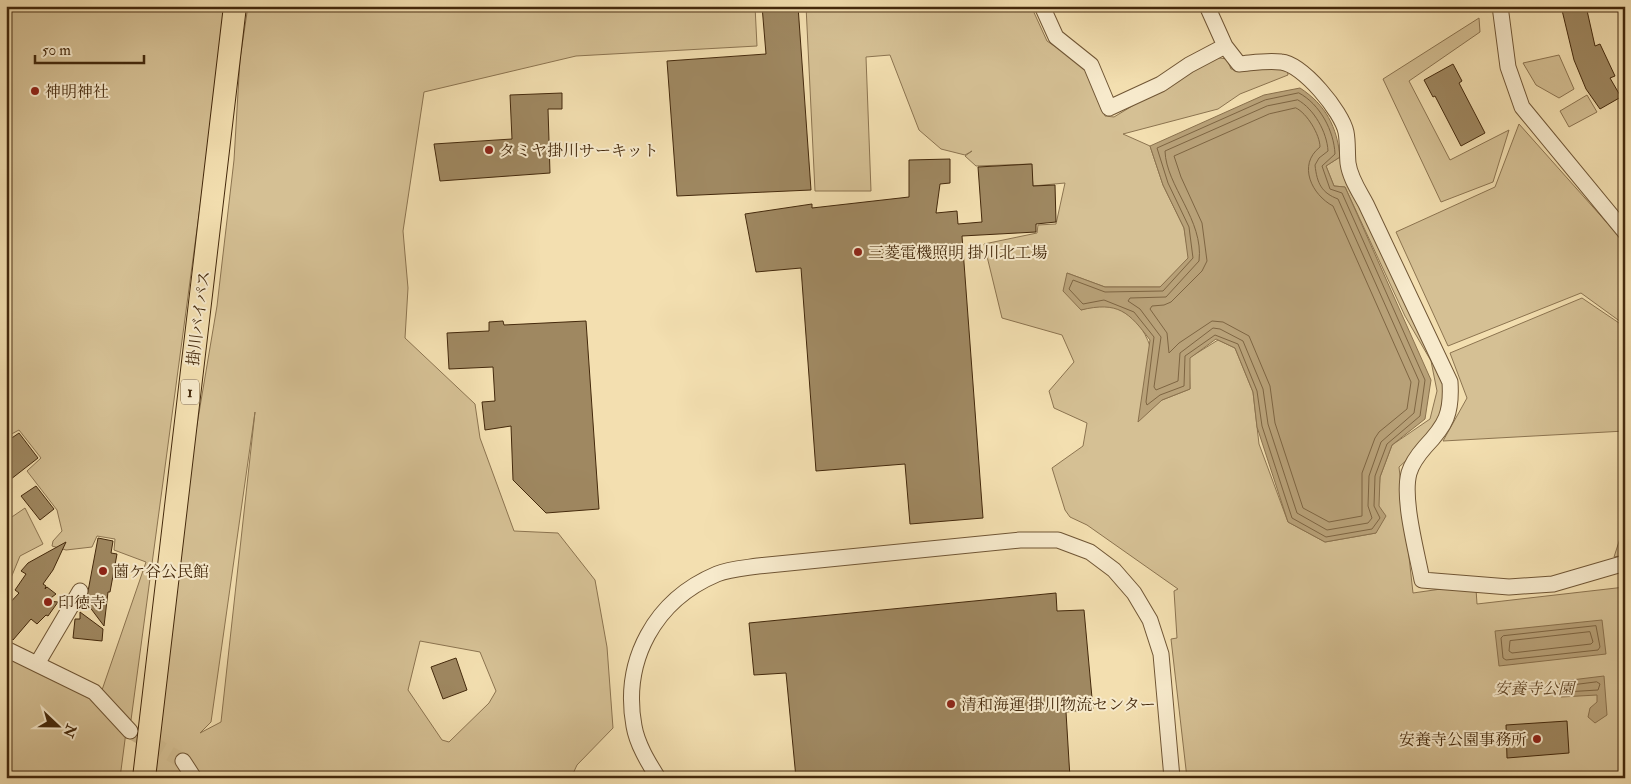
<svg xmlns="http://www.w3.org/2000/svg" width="1631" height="784" viewBox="0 0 1631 784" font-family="'IM FELL Double Pica','Noto Serif JP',serif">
<rect width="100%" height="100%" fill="#f3dfb0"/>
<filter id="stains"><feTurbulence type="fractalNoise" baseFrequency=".004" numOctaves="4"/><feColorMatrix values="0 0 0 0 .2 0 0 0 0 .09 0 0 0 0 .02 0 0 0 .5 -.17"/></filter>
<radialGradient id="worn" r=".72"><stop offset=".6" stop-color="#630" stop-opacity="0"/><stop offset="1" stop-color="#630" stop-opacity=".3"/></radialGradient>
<path fill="#d5c094" stroke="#8c7450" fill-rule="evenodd" d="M6 6H227L131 720 102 690 146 562 114 550 115 539 97 536 92 547 66 550 52 546 53 541 62 531 57 510 27 471 41 458 19 430 6 437Z
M248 6H755L757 46 576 56 424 92 403 231 408 288 405 338 475 404 480 438 514 531 558 533 595 580 607 647 613 728 577 765 571 778H155L186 490 217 306 234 160 240 59ZM255 412 221 722 200 733 211 722ZM420 641 480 652 496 691 489 703 449 742 442 740 408 690Z
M806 6H1031L1047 41 1090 70 1105 116 1114 117 1213 57 1227 59 1231 69 1287 68 1288 75 1240 94 1218 109 1123 134 1150 146 1163 185 1184 228 1189 258 1160 287H1105L1067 273 1081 310C1088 308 1098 304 1104 305 1152 313 1154 361 1162 400L1190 389 1189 358 1218 340 1235 348 1253 392 1259 444 1288 522 1325 542 1376 533 1380 477 1392 445 1430 419 1437 391 1431 361 1405 316 1345 187 1334 186 1326 166 1340 157 1345 180 1367 218 1447 384 1442 416 1421 447 1399 467 1413 593 1441 589H1476L1477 604 1625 587V778H1187L1171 639 1177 638 1174 591 1178 589 1087 525 1070 517 1065 510 1052 468 1083 446 1087 423 1054 408 1049 391 1074 362 1062 335 1002 318 984 244 1037 233 1038 225 1056 224 1065 183 1033 186 1031 164 976 166 965 156 972 151 965 155 941 149 919 130 890 55 866 57 871 191H815Z
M1479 18 1480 32 1409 81 1450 160 1509 130 1493 182 1441 202 1383 79Z
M1559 55 1574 89 1559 98 1536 85 1523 63Z
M1587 95 1597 112 1569 127 1560 111Z
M1519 124 1625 243V325L1581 293 1448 346 1396 232 1495 187Z
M1582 298 1625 327V431L1443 441 1467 398 1450 353Z
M25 508 43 544 20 556 6 590V521Z
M1625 523V555L1614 557Z
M6 649 92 694 126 732 120 778H6Z"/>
<path fill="#b8a178" stroke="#8a714d" d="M1300 88C1326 105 1337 127 1340 157L1326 166 1334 186 1345 187 1431 380 1425 419 1392 445 1380 477 1379 506 1386 516 1376 533 1325 542 1288 522 1257 427 1253 392 1235 348 1216 339 1190 358V389L1162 400 1138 422 1150 340C1129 312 1118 301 1081 310L1063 291 1067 273 1105 287H1160L1188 258 1184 228 1163 185 1150 146 1264 95Z
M1602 620 1606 654 1499 666 1495 631Z
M1604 676 1607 715 1595 723 1588 717 1590 708 1597 702V695L1561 697 1557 686 1563 681Z"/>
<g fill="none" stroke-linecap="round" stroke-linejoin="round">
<path stroke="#7e6542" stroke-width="1" d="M1299 93C1320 104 1334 131 1335 154L1322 166 1330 189 1342 193 1425 380 1420 416 1387 444 1375 476 1374 506 1380 518 1372 529 1326 537 1292 518 1262 426 1257 391 1238 344 1215 335 1185 356 1184 386 1160 395 1147 405 1146 402 1154 337 1134 312 1104 300 1083 304 1069 289 1073 280 1105 292 1163 291 1193 258 1189 227 1168 183 1157 148 1265 100Z
M1298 100C1314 109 1327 132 1328 151L1319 158 1315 165C1317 184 1322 193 1338 199L1419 381 1414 413 1381 442 1369 476 1368 506 1372 518 1368 523 1327 530 1297 513 1268 424 1263 389 1243 341 1220 329 1213 328 1180 353 1178 381 1156 390 1154 387 1161 337 1140 309 1128 301 1130 298 1166 297 1199 261C1204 220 1166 186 1165 151L1267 106Z
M1296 108C1307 113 1320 135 1320 147 1297 165 1312 195 1333 206L1411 382 1407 409 1379 432 1375 438 1362 473V516L1329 522 1303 508 1275 423 1270 386 1249 336 1223 322 1212 321 1179 343 1169 353 1167 333 1150 309 1152 306 1164 305 1171 302 1202 271 1207 261 1202 223 1181 177 1174 156 1269 114Z
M1596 626 1600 647 1598 650 1506 660 1503 658 1501 638 1503 636Z
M1590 632 1593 642 1591 644 1512 653 1509 651 1510 641Z
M1597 682 1600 684 1598 690 1565 692 1563 690 1566 686Z"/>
</g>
<path fill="#9f8861" stroke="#44290c" d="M762 6H798L811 190 677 196 667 61 766 54Z
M1561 6H1586L1595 46 1600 44 1615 76 1610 78 1621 97 1600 109 1586 89 1574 60Z
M1453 64 1462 81 1459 83 1485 133 1461 146 1435 96 1433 97 1424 80Z
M562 93V109H548L550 173 440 181 434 144 512 139 510 95Z
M950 159V183L940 184 936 213 957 211 958 224 982 222 978 167 1032 164 1033 186 1055 185 1056 222 1036 224V232L962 236 983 518 910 524 905 464 816 471 801 268 756 272 745 214 812 204V208L909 197V160Z
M503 321 504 325 586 321 599 509 546 513 513 480 511 426 485 430 482 402 495 401 493 367 449 369 447 333 489 331V322Z
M19 433 38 458 6 483V442Z
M36 486 54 509 40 520 21 496Z
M98 538 113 541 111 553 117 554 110 592H108L104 626 86 602Z
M66 542 53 570 43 584 46 586 45 589 47 587 56 594 47 601 58 602 48 616 46 615 37 624 31 619 13 640 6 634V607L19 593 15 590 26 574 21 571 28 563Z
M1056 593 1057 611 1084 610 1093 709 1066 712 1070 778H796L786 673 754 675 749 623Z
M80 612 103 629 102 641 73 638 75 619H80Z
M456 658 467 690 443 699 431 667Z
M1567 721 1569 753 1507 758 1506 725Z"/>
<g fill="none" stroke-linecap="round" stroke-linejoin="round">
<path stroke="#d0bb8f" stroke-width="15" stroke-dasharray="15 8" stroke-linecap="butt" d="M130 731 183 761"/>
<defs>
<path id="minor" d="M1042 6 1056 37 1091 65 1109 108 1161 84 1189 65 1225 46
M1207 6 1225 46 1239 64C1252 63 1267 60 1281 62 1303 64 1342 112 1346 132 1348 142 1347 153 1348 163 1350 178 1359 191 1366 204L1450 382C1452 413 1446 425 1425 447 1418 455 1412 463 1409 473 1402 499 1417 553 1422 580L1509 587 1553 584 1625 563
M1500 6 1508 67 1522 107 1625 232
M6 649 94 692 130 731
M37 664 80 591
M183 761 194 778
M658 778C648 762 637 744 634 726 622 660 655 600 717 574 729 569 745 568 758 566L1020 540H1058L1090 552 1114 570 1134 593 1150 620 1161 654 1172 778"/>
<path id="highway" d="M144 778 235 6"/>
</defs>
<use href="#minor" stroke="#705635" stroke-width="17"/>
<use href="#highway" stroke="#44290c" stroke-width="24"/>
<use href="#minor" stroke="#f7eacc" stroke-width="15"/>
<use href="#highway" stroke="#f3dfb0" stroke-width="22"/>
</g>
<g fill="#8f2418" stroke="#f7eacc" stroke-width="2">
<circle cx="35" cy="91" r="5"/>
<circle cx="489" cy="150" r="5"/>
<circle cx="858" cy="252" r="5"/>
<circle cx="103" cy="571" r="5"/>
<circle cx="48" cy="602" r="5"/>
<circle cx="951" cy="704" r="5"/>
<circle cx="1537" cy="739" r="5"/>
</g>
<g text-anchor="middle" stroke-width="4" stroke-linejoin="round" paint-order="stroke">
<rect fill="#f7eacc" stroke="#7a6346" stroke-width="1" x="181" y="379.5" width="18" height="25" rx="4"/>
<g font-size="15" font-weight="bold" fill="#44290c">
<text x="190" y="397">1</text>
</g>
<g font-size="16" fill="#44290c" stroke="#f7eacc" text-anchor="start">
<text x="45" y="97">神明神社</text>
<text x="499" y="156">タミヤ掛川サーキット</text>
<text x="868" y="258">三菱電機照明 掛川北工場</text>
<text x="113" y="577">薗ケ谷公民館</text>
<text x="58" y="608">印徳寺</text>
<text x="961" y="710">清和海運 掛川物流センター</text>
<text x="1527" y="745" text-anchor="end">安養寺公園事務所</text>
</g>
<g font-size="16" fill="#44290c" stroke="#f7eacc">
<text transform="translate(198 318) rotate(-83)" y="6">掛川バイパス</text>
</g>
<g font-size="16" font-style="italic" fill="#614727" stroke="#f7eacc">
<text x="1534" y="694">安養寺公園</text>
</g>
</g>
<rect width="1631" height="784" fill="none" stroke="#f3dfb0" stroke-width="25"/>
<rect x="8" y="8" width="1616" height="769" fill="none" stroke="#44290c" stroke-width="2.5"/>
<rect x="12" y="12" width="1606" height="759" fill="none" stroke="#44290c"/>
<g transform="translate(58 726) rotate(112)" stroke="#f7eacc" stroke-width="4" paint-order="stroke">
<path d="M0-4L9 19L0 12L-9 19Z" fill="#44290c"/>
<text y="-8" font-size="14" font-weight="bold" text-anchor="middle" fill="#44290c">N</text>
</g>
<path d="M35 55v8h109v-8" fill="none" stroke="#44290c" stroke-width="2.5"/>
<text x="42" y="55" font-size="15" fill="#44290c" stroke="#f7eacc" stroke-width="4" paint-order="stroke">50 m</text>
<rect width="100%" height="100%" filter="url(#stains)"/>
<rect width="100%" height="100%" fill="url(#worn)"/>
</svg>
